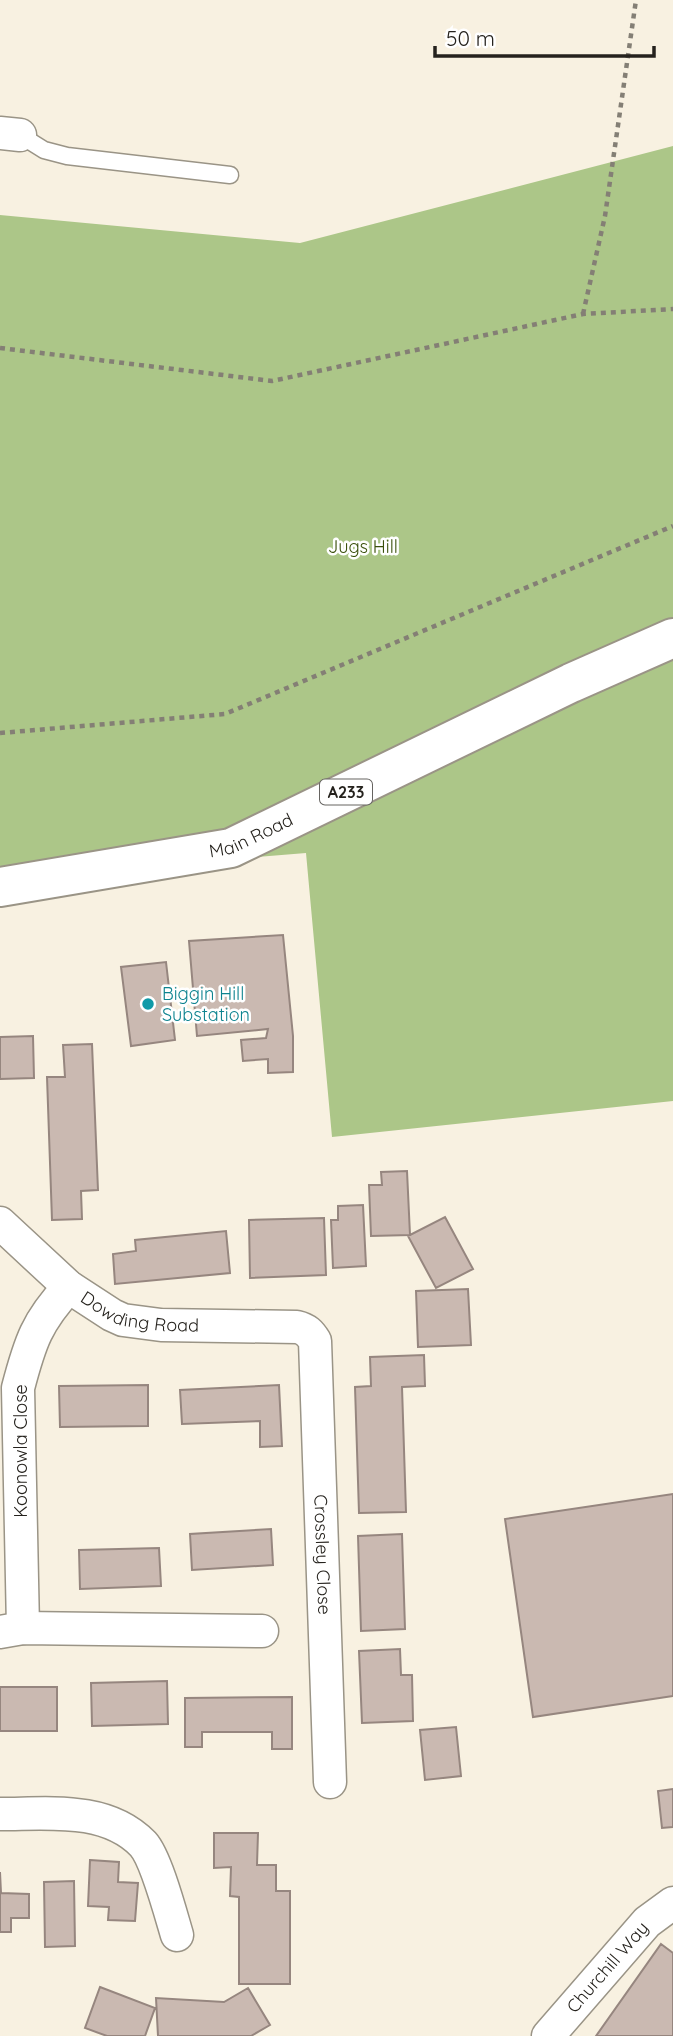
<svg xmlns="http://www.w3.org/2000/svg" width="673" height="2036" viewBox="0 0 673 2036" font-family="Quicksand,sans-serif">
<rect width="100%" height="100%" fill="#f8f1e1"/>
<path fill="#acc688" d="M673 146V1101L332 1137 306 853 0 878V215L300 243Z"/>
<path fill="#cab9b1" stroke="#96867f" stroke-width="2" d="M283 935 293 1036V1072L268 1073V1059L243 1061 241 1040 266 1038 268 1029 197 1036 189 941Z
M166 962 175 1040 131 1046 121 967Z
M33 1036 34 1078 0 1079V1037Z
M92 1044 98 1190 81 1191 82 1219 52 1220 47 1077H65L63 1045Z
M407 1171 410 1235 371 1236 369 1185H382L381 1172Z
M363 1205 366 1266 333 1268 331 1220H338V1206Z
M445 1217 473 1269 436 1288 408 1236Z
M324 1218 326 1275 250 1278 249 1220Z
M226 1231 230 1273 115 1284 113 1254 136 1251 135 1240Z
M468 1289 471 1345 418 1347 416 1291Z
M424 1355 425 1386 402 1387 406 1512 359 1513 355 1387 371 1386 370 1357Z
M148 1385V1426L60 1427 59 1386Z
M279 1385 282 1446 260 1447V1421L182 1424 180 1390Z
M673 1494V1696L533 1717 505 1519Z
M271 1529 273 1565 192 1570 190 1534Z
M402 1534 405 1629 361 1631 358 1536Z
M159 1548 161 1586 80 1589 79 1550Z
M400 1649 401 1675H412L413 1721 362 1723 359 1651Z
M167 1681 168 1724 92 1726 91 1683Z
M0 1687H57V1731H0Z
M292 1697V1749H272V1732H202V1747H185V1698Z
M456 1727 461 1776 425 1780 420 1730Z
M673 1789V1827L662 1828 658 1791Z
M214 1833H258L257 1865H276V1891H290V1984H239V1897L230 1896 231 1867 214 1868Z
M90 1860 119 1862 118 1882 138 1883 135 1921 108 1920 109 1907 88 1906Z
M0 1872 1 1893 29 1894V1918H11V1932H0Z
M74 1881 75 1946 45 1947 44 1882Z
M661 1944 673 1953V2036H596Z
M100 1987 155 2008 145 2036H107L85 2028Z
M248 1988 270 2025 251 2036H158L156 1998 224 2002Z"/>
<g fill="none" stroke-linecap="round" stroke-linejoin="round">
<defs>
<path id="service" d="M20 135 44 150 67 156 230 175"/>
<g id="minor">
<path d="M0 133 20 135"/>
<path id="s1" d="M0 1223 69 1287 112 1315 123 1320 161 1325 297 1327C306 1329 310 1333 315 1341L330 1782"/>
<path d="M23 1628 18 1388C30 1342 37 1321 69 1287"/>
<path d="M0 1632 23 1628 262 1631"/>
<path d="M0 1814C48 1814 106 1806 143 1844 156 1858 171 1915 177 1935"/>
<path id="s2" d="M548 2036 647 1922 673 1903"/>
</g>
<g id="primary">
<path id="s3" d="M0 887 231 848 571 683 673 638"/>
</g>
</defs>
<use href="#service" stroke="#9a9486" stroke-width="19"/>
<use href="#minor" stroke="#9a9486" stroke-width="35"/>
<use href="#primary" stroke="#9a9486" stroke-width="42"/>
<path stroke="#847f75" stroke-width="4.5" stroke-dasharray="5 5" stroke-linecap="butt" d="M583 314 605 216 636 0
M0 348 272 381 583 314 673 309
M0 733 225 714 673 526"/>
<use href="#service" stroke="#fff" stroke-width="16"/>
<use href="#minor" stroke="#fff" stroke-width="32"/>
<use href="#primary" stroke="#fff" stroke-width="38"/>
</g>
<circle fill="#0f9aa8" stroke="#fff" stroke-width="2.5" cx="148" cy="1004" r="7"/>
<g text-anchor="middle" stroke-width="5" stroke-linejoin="round" paint-order="stroke">
<rect fill="#fff" stroke="#666461" stroke-width="2" x="320" y="779.5" width="52" height="25" rx="5"/>
<g font-size="16" font-weight="bold" fill="#25221d">
<text x="346" y="798">A233</text>
</g>
<g font-size="18" fill="#3a500b" stroke="#fff">
<text x="363" y="553">Jugs Hill</text>
</g>
<g font-size="18" fill="#25221d" stroke="#fff">
<text dy="6" stroke="none"><textPath href="#s3" startOffset="257">Main Road</textPath></text>
<text dy="6" stroke="none"><textPath href="#s1" startOffset="172">Dowding Road</textPath></text>
<text transform="translate(21 1451) rotate(-90)" y="6">Koonowla Close</text>
<text dy="6" stroke="none"><textPath href="#s1" startOffset="569">Crossley Close</textPath></text>
<text dy="6" stroke="none"><textPath href="#s2" startOffset="91">Churchill Way</textPath></text>
</g>
<g font-size="18" fill="#0d838f" stroke="#fff" text-anchor="start">
<text x="162" y="1000">Biggin Hill<tspan x="162" dy="21">Substation</tspan></text>
</g>
</g>
<path d="M435 46v10h219v-10" fill="none" stroke="#25221d" stroke-width="3.5"/>
<text x="446" y="46" font-size="21" fill="#25221d" stroke="#ffffff" stroke-width="5" paint-order="stroke">50 m</text>
</svg>
